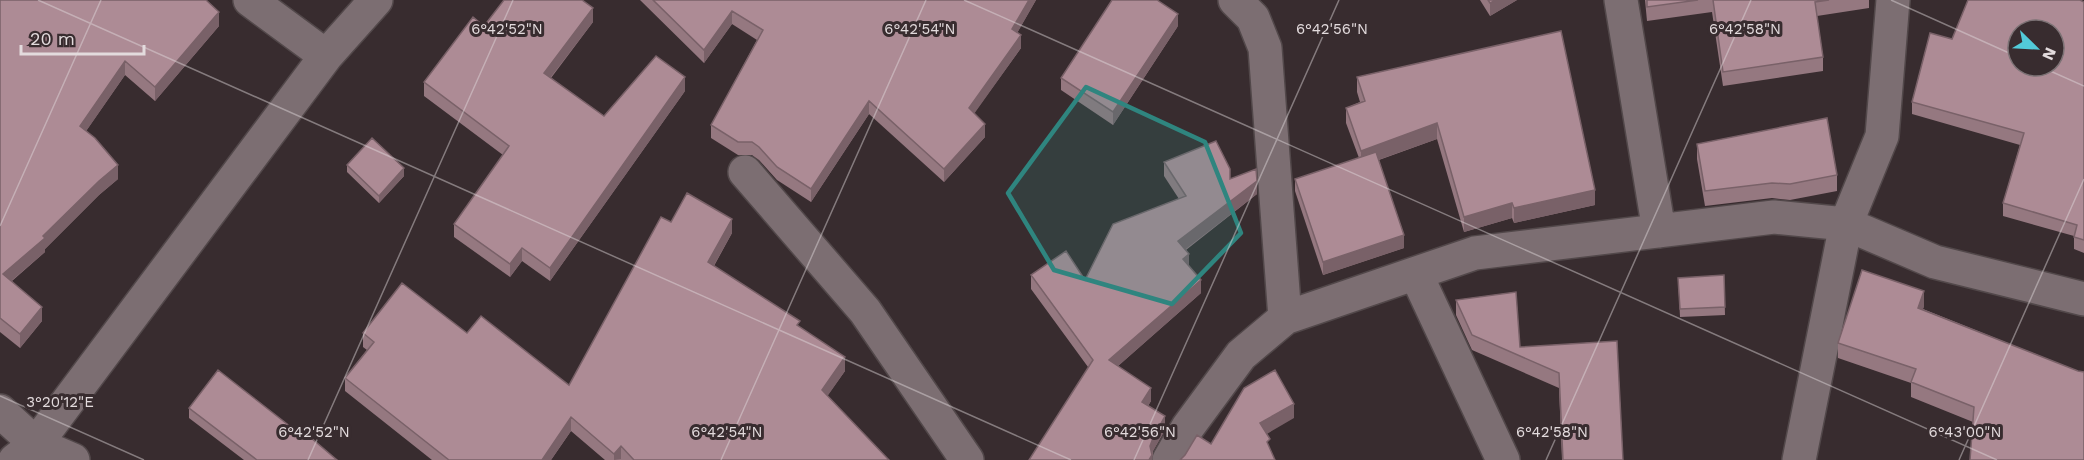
<svg xmlns="http://www.w3.org/2000/svg" width="2084" height="460" viewBox="0 0 2084 460" font-family="'Work Sans',sans-serif">
<rect width="100%" height="100%" fill="#382c2f"/>
<g fill="none" stroke-linecap="round" stroke-linejoin="round">
<defs>
<path id="minor" d="M250 0 326 56
M1235 0 1253 18 1265 48 1285 318
M1621 0 1659 231
M745 172 865 311 967 460
M1416 274 1503 460
M0 411 36 444 73 460
M15 460 36 444 326 56 376 0
M1169 460 1188 427 1241 355 1285 318 1475 253 1774 217 1846 224 1935 262 2084 299
M1799 460 1846 224 1882 136 1893 0"/>
</defs>
<use href="#minor" stroke="#52484a" stroke-width="36"/>
<use href="#minor" stroke="#7c6e72" stroke-width="33"/>
</g>
<path fill="#957880" d="M0 0 219 26 155 101 125 75 86 131 118 179 99 195 45 249V252L12 281 42 321 20 348 0 332Z
M640 0H1036L1017 33 1021 48 974 113 985 137 944 182 869 114 811 202 777 180 759 160 752 155H738L711 138V125L757 40 732 24 704 63Z
M1480 0H1517L1490 16Z
M1645 0H1869V8L1817 16 1823 57V71L1723 86 1712 12 1647 21Z
M2084 2V253L2074 249V236L2003 216V203L2020 145 1912 114V102L1952 39Z
M593 22 551 78 604 116 685 91 550 281 522 261 510 277 454 237V224L503 155 424 96V82L484 26Z
M1178 26 1113 125 1061 90V78Z
M1357 77 1595 205 1514 223 1512 218 1464 232 1437 139 1379 160 1404 248 1323 275 1295 191V179L1359 158 1346 123V108L1360 102 1357 92Z
M1697 144 1837 175V191L1790 200 1772 198 1705 206 1697 159Z
M1164 162 1230 179 1257 194 1186 250 1189 266 1201 293 1118 366 1151 401 1148 406 1165 430 1153 451 1152 460 1088 367 1031 289V275L1085 280 1179 199 1164 176Z
M347 165 404 176 379 203 347 172Z
M671 222 732 233 714 266 800 327 845 371 827 396 889 460H605L571 431 551 460H432L345 391V378L367 350 363 347V333H467L569 385Z
M1724 275 1725 315 1680 317 1678 278Z
M1456 300 1520 347 1617 341 1623 460H1562L1559 388 1472 350 1456 315Z
M1924 306 1923 309 2078 371 1973 422 1911 397V383L1838 358V343Z
M189 408 300 434 337 460H244L189 418Z"/>
<path fill="#796168" d="M1029 0H1036L1012 42V29Z
M1496 0H1517L1490 16V3Z
M593 8V22L544 86V73Z
M732 11V24L704 63V50Z
M219 12V26L155 101V87Z
M1178 14V26L1113 125V112Z
M1021 35V48L969 121V108Z
M125 61V75L80 140V126Z
M685 77V91L550 281V268Z
M869 101V114L811 202V189Z
M1437 123V139L1361 166V151Z
M985 124V137L944 182V169Z
M118 165V179L99 195 45 249V252L3 288V274L43 236 99 181Z
M404 168V176L379 203V196Z
M1257 181V194L1178 255V241Z
M1595 190V205L1514 223V208Z
M1512 203V218L1464 232V217Z
M732 219V233L708 276V262Z
M1404 235V248L1323 275V262Z
M522 248V261L510 277V264Z
M1189 254V268L1183 259Z
M1201 280V293L1109 374V360Z
M1924 291V306L1918 323V308Z
M42 307V321L20 348V334Z
M845 357V371L822 404V390Z
M1151 388V401L1142 415V402Z
M1294 404V418L1260 438V423Z
M1165 416V430L1153 451 1151 457 1152 455V460H1149L1150 446 1153 438Z
M571 417V431L551 460H542Z
M621 446V459L614 460V454Z"/>
<path fill="#ad8b95" stroke="#796168" stroke-width="1.5" fill-rule="evenodd" d="M0 0H206L219 12 155 87 125 61 80 126 95 138 118 165 99 181 43 236 45 238 3 274 42 307 20 334 0 318Z
M504 0H582L593 8 544 73 604 116 656 56 685 77 550 268 522 248 510 264 454 224 509 146 424 82 473 17 484 26Z
M653 0H1029L1012 29 1021 35 969 108 985 124 944 169 869 101 811 189 777 167 759 147 752 142H738L711 125 763 30 732 11 704 50Z
M1112 0H1157L1178 14 1113 112 1061 78Z
M1488 0H1496L1490 3Z
M1647 0H1698L1647 7Z
M1713 0H1829L1815 2 1823 57 1723 72Z
M1968 0H2080L2084 2V240L2074 237 2077 225 2003 203 2024 133 1912 102 1930 33 1952 39ZM2018 30H2054V66H2018Z
M1561 31 1595 190 1514 208 1512 203 1464 217 1437 123 1361 151 1346 108 1365 101 1357 77Z
M1827 118 1837 175 1790 184 1772 183 1705 191 1697 144Z
M372 138 404 168 379 196 347 165Z
M1216 141 1230 169V179L1256 169 1257 181 1178 241 1189 254 1183 259 1201 280 1109 360 1151 388 1142 402 1165 416 1153 438 1150 446 1152 455 1149 460H1029L1093 360 1031 275 1066 251 1085 280 1113 224 1186 196 1164 162Z
M1376 152 1404 235 1323 262 1295 179Z
M687 193 732 219 708 262 800 321 797 325 845 357 822 390 889 460H634L621 446 614 454 571 417 542 460H449L345 378 374 342 363 333 402 283 467 333 481 316 569 385 661 217 671 222Z
M1862 270 1924 291 1918 308 2078 371 2084 372V460H1970L1974 407 1911 382 1916 369 1838 343Z
M1724 275 1725 307 1680 309 1678 278Z
M1516 292 1520 347 1617 341 1623 460H1563L1559 373 1472 335 1456 300Z
M218 370 300 434 303 431 337 460H257L189 408Z
M1275 370 1294 404 1260 423 1270 439 1267 442 1275 460H1180L1185 455 1197 435 1211 444 1244 388Z"/>
<path fill="#2f857f" fill-opacity="0.2" stroke="#2f857f" stroke-width="4.5" stroke-linejoin="round" d="M1086 87 1205 142 1241 233 1172 304 1054 270 1008 193Z"/>
<path fill="none" stroke="#e3dbdd" stroke-width="1.5" stroke-opacity="0.45" d="M38 0 1071 460M964 0 1997 460M1891 0 2018 57M2039 66 2084 86M0 226 101 0M0 396 144 460M308 460 513 0M721 460 926 0M1134 460 1339 0M1546 460 1751 0M1959 460 2084 179"/>
<g font-size="15" text-anchor="middle" fill="#e3dbdd" stroke="#382c2f" stroke-width="6" stroke-linejoin="round" paint-order="stroke">
<text x="507" y="34">6°42'52"N</text>
<text x="920" y="34">6°42'54"N</text>
<text x="1332" y="34">6°42'56"N</text>
<text x="1745" y="34">6°42'58"N</text>
<text x="60" y="407">3°20'12"E</text>
<text x="314" y="437">6°42'52"N</text>
<text x="727" y="437">6°42'54"N</text>
<text x="1140" y="437">6°42'56"N</text>
<text x="1552" y="437">6°42'58"N</text>
<text x="1965" y="437">6°43'00"N</text>
</g>
<g transform="translate(2036 48) rotate(114)"><circle r="28" fill="#382c2f" stroke="#7c7275" stroke-width="1.5"/>
<path d="M0-4.5L10 22L0 15L-10 22Z" fill="#52cbd9"/>
<text y="-9" font-size="16" font-weight="bold" text-anchor="middle" fill="#e3dbdd">N</text>
</g>
<path d="M21 45v9h123v-9" fill="none" stroke="#e3dbdd" stroke-width="3"/>
<text x="30" y="45" font-size="18" fill="#e3dbdd" stroke="#382c2f" stroke-width="4.5" paint-order="stroke">20 m</text>
</svg>
